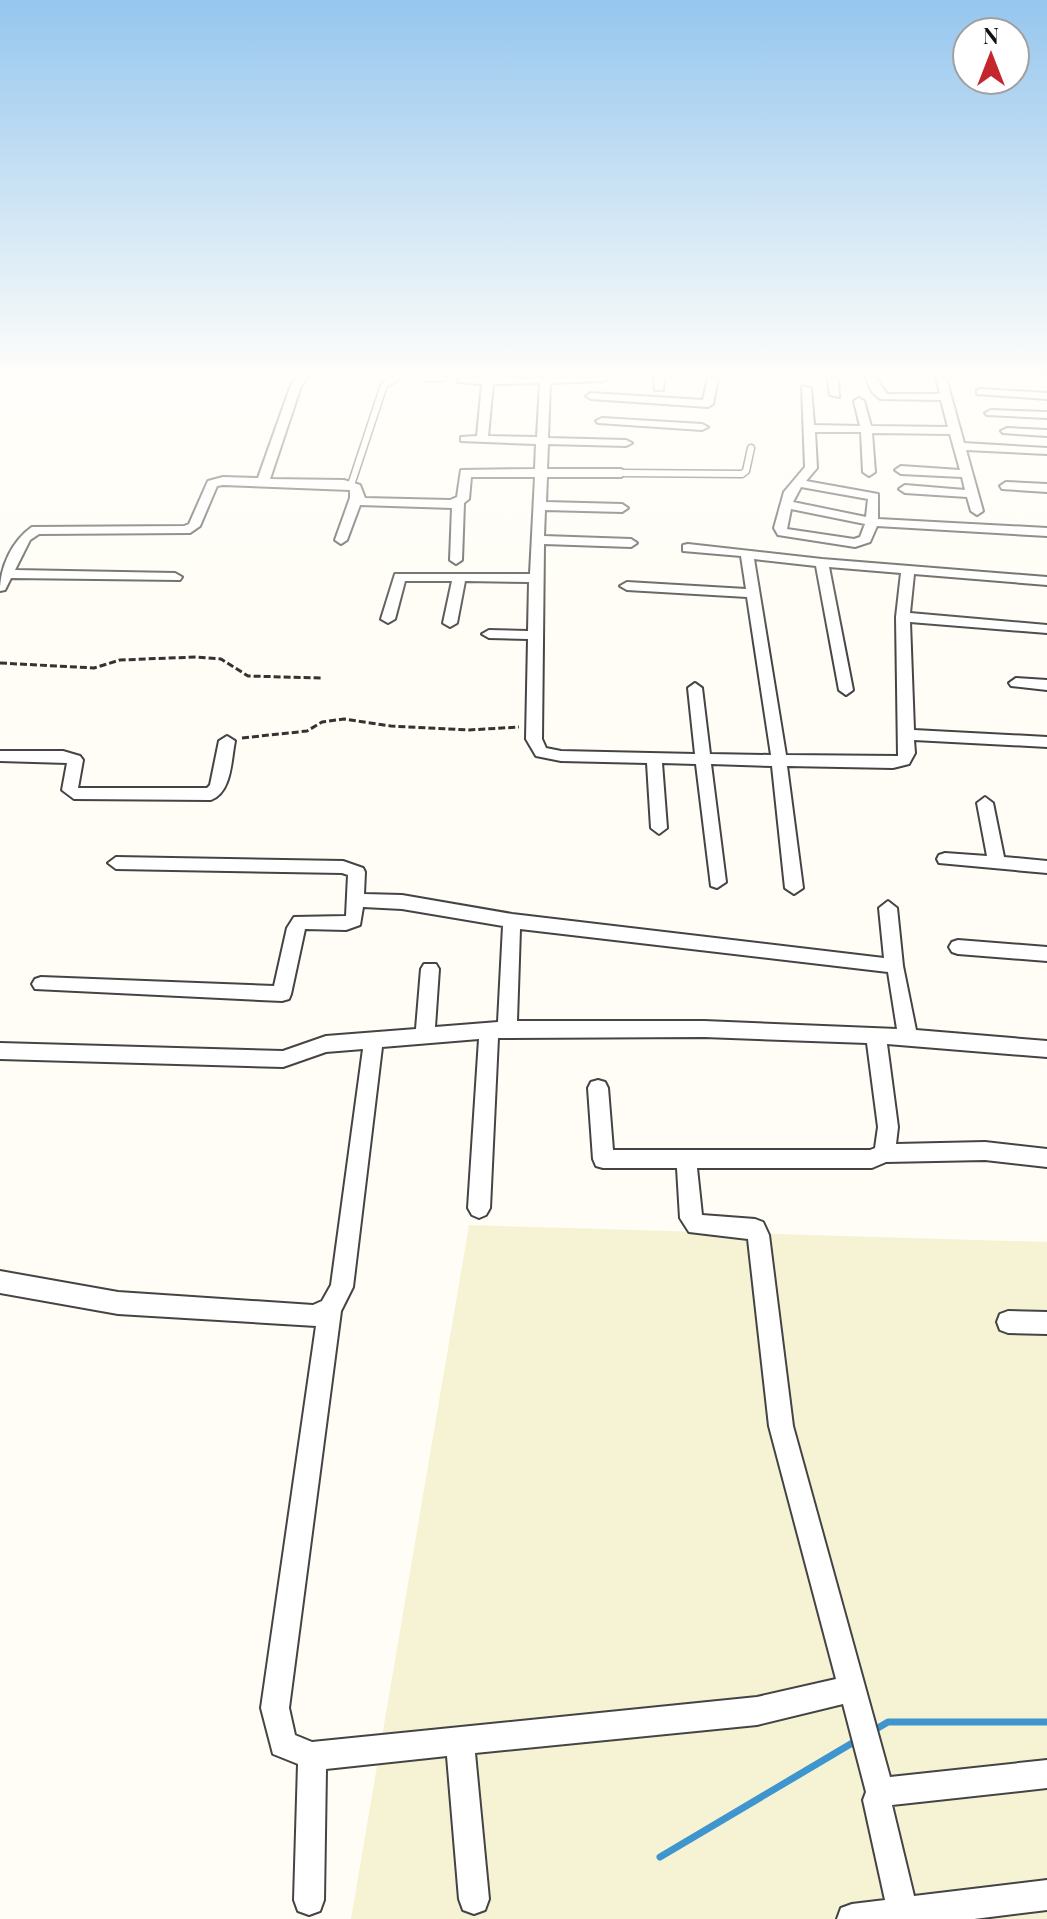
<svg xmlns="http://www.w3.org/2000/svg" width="1047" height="1919" viewBox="0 0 1047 1919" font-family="'Playfair Display',serif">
<rect width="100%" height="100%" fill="#fffdf5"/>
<path fill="#f6f3d4" d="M469 1225 1047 1242V1919H351Z"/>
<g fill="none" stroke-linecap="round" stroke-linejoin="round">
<path stroke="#3f96cf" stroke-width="7" d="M871 1732 888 1722H1047
M660 1857 859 1739"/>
<defs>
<path id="service" d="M427 378H442
M621 473 742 474 746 471 751 448
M351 485 384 385 396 378"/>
<path id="minor" d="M296 378H307L301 386 270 479 344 480 360 485 365 498 450 500 457 497 461 470 535 469 536 444 461 441V437L477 436 482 384 458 382V378H608L603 381 550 383 548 438 626 440 632 443 626 446 548 444 547 469H621L627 473 621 477H547L546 502 622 504 628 508 622 512 545 510 544 536 631 539 637 543 631 547 544 544 542 739 546 748 561 751 695 754 688 688 695 683 702 688 710 754 771 755 747 597 627 590 620 586 627 582 746 589 741 556 683 551V545L688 544 822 559 1047 577V585L914 574 910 613 1047 625V633L910 622 914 730 1047 737V747L914 740 915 753 909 764 893 768 787 766 803 888 794 894 785 888 772 766 711 764 726 882 717 888 711 886 696 764 662 763 667 828 659 834 651 828 647 763 561 761 536 756 526 739 528 639 489 638 482 634 489 630 528 631 529 582 465 581 457 623 450 627 443 623 452 581H405L395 619 388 623 381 619 395 574H530L535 477H471L469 499 464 503 462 560 456 564 450 560 452 508 360 505 347 540 341 544 335 540 350 498V490L223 485 217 486 200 526 190 533 39 534 30 540 15 570 175 573 182 577 180 580 11 578 5 590 0 591C0 567 12 541 32 527L184 526 189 524 208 481 223 477 258 478 291 385ZM540 383 537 437 488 436 493 384ZM754 559 816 566 839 690 846 695 853 690 829 567 901 573 896 617 898 756 786 755Z
M654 378H664L663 390H655Z
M708 378H718L713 404 708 407 591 399 586 396 591 393 703 400Z
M828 378H838L839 397 830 395Z
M866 378H876L887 394H940L936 378H946L964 443 1047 448V454L966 450 983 511 977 515 971 511 967 497 905 493 899 489 905 485 965 490 962 477 901 474 895 470 901 466 960 470 950 434 872 433 875 472 869 476 863 472 861 432H815L817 468 806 481 878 494V519L1047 528V536L877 526 870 542 855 547 778 535 774 528 784 492 805 467 802 386 811 388 814 425 860 426 854 401 859 398 864 401 871 426 948 427 941 400 880 399 872 392ZM801 487 868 499 866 517 793 502ZM791 509 865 524 860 537 854 539 787 529Z
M981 389 1047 393V399L977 394V390Z
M991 410 1047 412V418L987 415 985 413Z
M602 418 702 424 708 427 702 430 598 423 596 421Z
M1007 428 1047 430V436L1003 433 1001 431Z
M1006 482 1047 484V492L1002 489 1000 486Z
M1016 678 1047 680V690L1011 686 1009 683Z
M227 736 235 741C231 760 232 792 211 800L74 799 62 790 67 763 0 761V751H63L80 756 83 760 78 788H207L210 785 219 741Z
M985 797 993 803 1004 857 1047 861V873L939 863 937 859 939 855 945 853 987 856 977 803Z
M116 857 343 861 363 868 365 872 364 894 402 895 512 914 884 958 879 908 888 901 897 908 903 966 916 1030 1047 1041V1057L887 1044 898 1127 896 1144 985 1142 1047 1149V1167L985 1160 886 1162 872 1168H697L702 1215 755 1219 763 1222 769 1235 793 1426 890 1777 1047 1760V1788L892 1805 914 1896 1047 1880V1910L974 1919H837L841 1908 852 1904 885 1900 863 1800 866 1792 843 1704 757 1725 475 1753 489 1899 485 1910 474 1914 463 1910 459 1899 447 1756 326 1769 324 1900 320 1911 309 1915 298 1911 294 1900 298 1764 273 1754 261 1708 316 1326 118 1314 0 1293V1271L118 1292 313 1305 322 1301 331 1285 363 1049 326 1052 283 1067 0 1059V1043L283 1051 326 1036 416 1029 421 969 424 964H436L439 969 435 1027 498 1022 503 926 402 909 363 907 360 925 346 930 305 929 291 994 289 999 282 1001 35 989 32 984 35 979 41 977 274 986 287 928 294 917 346 916 348 875 342 873 116 869 108 863ZM520 929 888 972 897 1029 704 1021H517ZM704 1037 867 1043 878 1127 875 1148 870 1150H613L608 1088 605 1082 598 1080 591 1082 588 1088 593 1159 596 1166 603 1168H677L680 1218 689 1232 748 1239 769 1426 836 1679 757 1697 312 1742 295 1735 289 1708 341 1311 353 1287 382 1047 479 1039 468 1208 472 1215 479 1218 486 1215 490 1208 498 1038Z
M958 940 1047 947V961L958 954 952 952 949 947 952 942Z
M1008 1311 1047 1312V1334L1008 1333 1000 1330 997 1322 1000 1314Z"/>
</defs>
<use href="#service" stroke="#444" stroke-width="9"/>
<use href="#minor" stroke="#444" stroke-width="4"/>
<path stroke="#333" stroke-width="3" stroke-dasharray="7 3" stroke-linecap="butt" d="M0 663 94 668 120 660 196 657 221 659 248 676 322 678
M242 738 307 731 322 722 344 719 391 726 469 730 519 727"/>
<use href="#service" stroke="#fff" stroke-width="6"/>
<use href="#minor" fill="#fff" fill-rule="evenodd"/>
</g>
<linearGradient id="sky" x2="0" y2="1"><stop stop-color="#95c6ee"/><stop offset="0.58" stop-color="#fffefa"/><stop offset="1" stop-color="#fffefa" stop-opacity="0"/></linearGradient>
<rect width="1047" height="647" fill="url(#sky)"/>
<g transform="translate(991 56)"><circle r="38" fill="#ffffff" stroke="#a0a0a0" stroke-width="2"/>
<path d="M0-6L14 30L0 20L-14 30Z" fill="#c4262e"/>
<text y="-12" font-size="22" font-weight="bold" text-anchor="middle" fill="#111111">N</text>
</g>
</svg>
